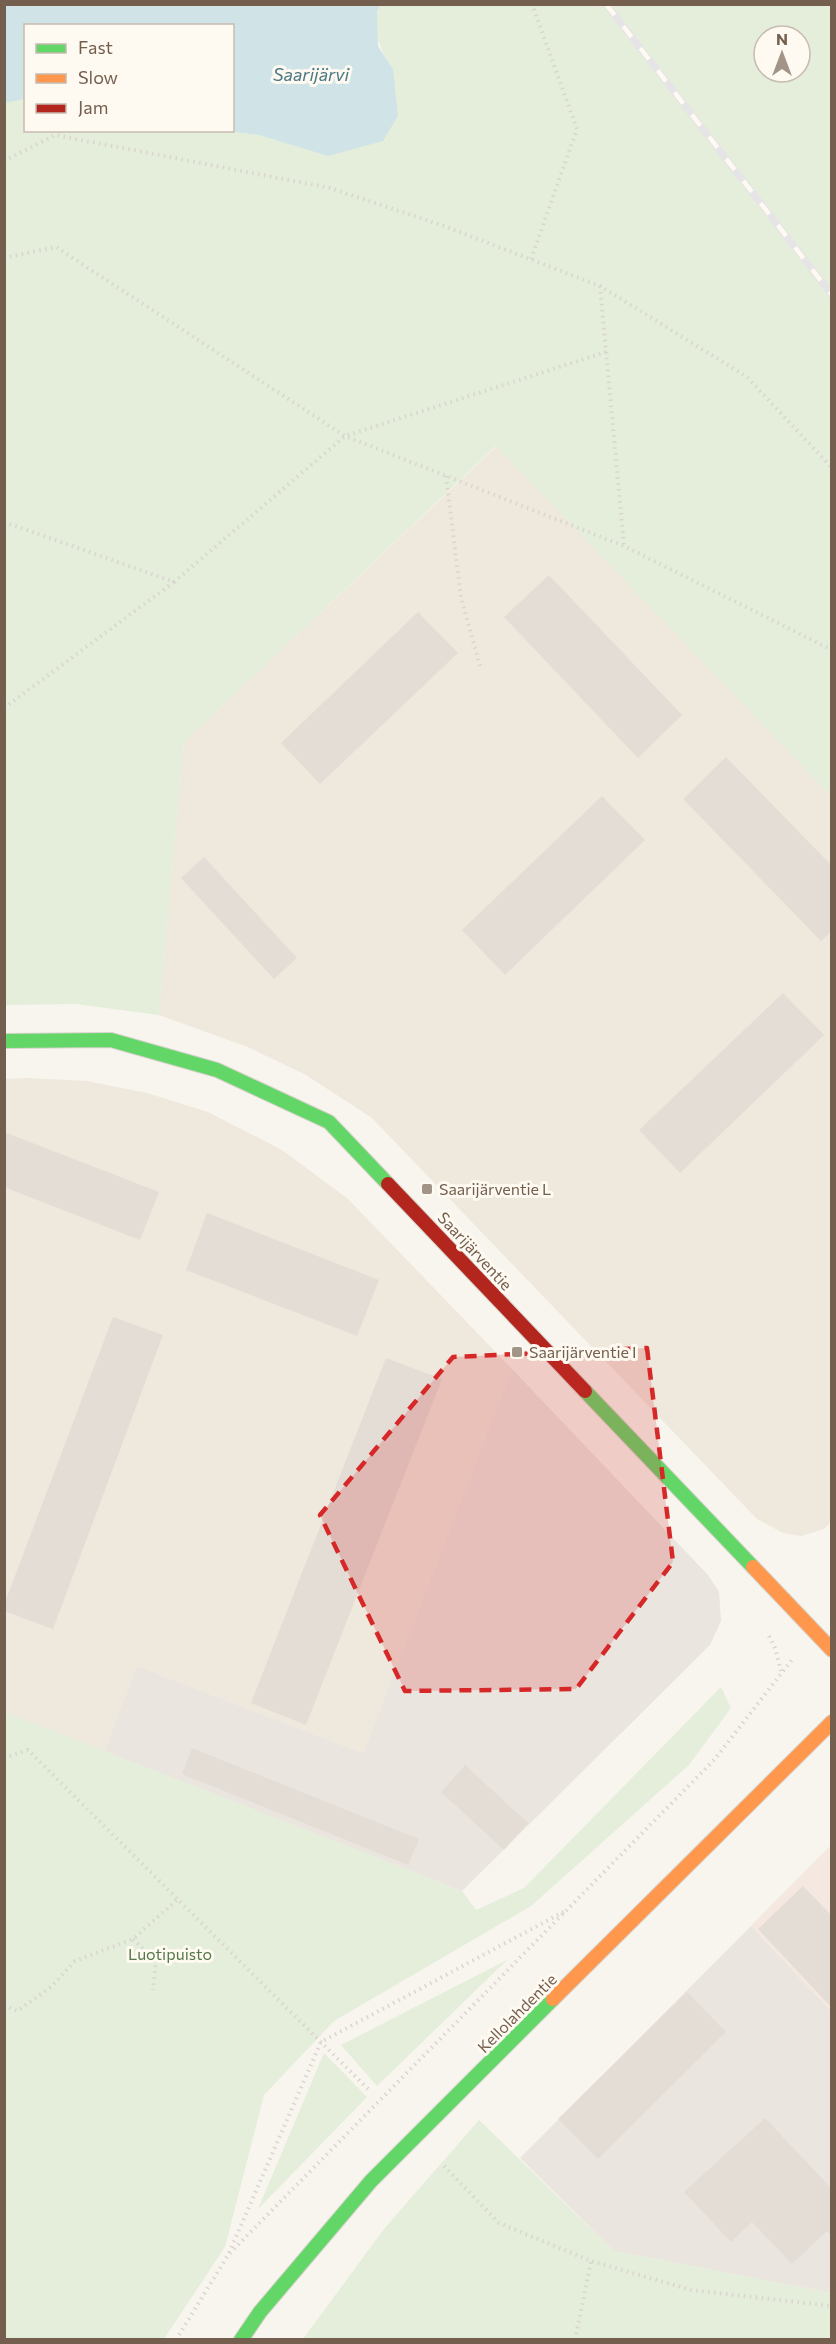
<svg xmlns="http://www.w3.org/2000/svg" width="836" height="2344" viewBox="0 0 836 2344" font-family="Commissioner,sans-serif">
<rect width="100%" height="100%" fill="#f7f5ee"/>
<path fill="#efe8dc" d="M497 446 831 796V1522L824 1529 801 1536 783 1533 757 1519 372 1118 306 1075 248 1047 159 1015 184 742Z
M28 1078 87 1081 147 1093 208 1112 282 1150 348 1199 512 1369 363 1753 137 1666 104 1751 5 1712V1079Z"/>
<path fill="#f4e8e0" d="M831 1845V2011L751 1926Z"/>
<path fill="#eae5df" d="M512 1369 708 1575 719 1592 721 1621 710 1645 462 1891 104 1751 137 1666 363 1753Z
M751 1926 831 2011V2293L614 2251 520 2158Z"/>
<path fill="#e4eeda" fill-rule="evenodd" d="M380 5H831V796L496 446 184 742 159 1015 76 1004 5 1005 4 103 25 99 26 130 225 131 259 135 328 155 393 69C380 50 370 29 380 5ZM764 36H800V72H764Z
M721 1687 731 1708 689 1765 531 1906 334 2021 264 2095 225 2247 164 2339H5V1712L462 1891 476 1910 524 1888Z
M507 1960 377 2086 341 2045Z
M324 2053 367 2097 258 2209Z
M479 2120 614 2251 831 2293V2339H303L384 2229Z"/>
<path fill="#d0e4e7" d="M380 5 377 13 378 46 393 69 398 116 383 141 328 156 259 135 225 131 232 130V26H26L25 99 5 103V5Z"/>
<path fill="#e3ddd6" d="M549 575 682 715 638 758 504 617Z
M418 612 458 653 320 784 281 743Z
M726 757 832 866V931L821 941 683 799Z
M602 796 645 840 505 975 462 930Z
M204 857 297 958 274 979 181 878Z
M783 993 824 1035 680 1173 639 1130Z
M4 1132 159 1192 140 1240 4 1187Z
M207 1213 379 1280 357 1336 186 1270Z
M113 1317 163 1335 53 1629 4 1611V1605Z
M386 1358 442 1379 306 1725 251 1703Z
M192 1748 419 1839 408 1865 182 1774Z
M465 1765 528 1823 504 1850 441 1792Z
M803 1886 832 1916V2008L758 1929Z
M687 1992 726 2032 598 2159 558 2119Z
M765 2118 832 2189V2236L827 2231 792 2264 752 2222 731 2242 684 2192Z"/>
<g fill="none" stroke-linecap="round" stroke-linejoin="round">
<defs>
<path id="fast" d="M4 1041 111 1040 217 1070 329 1122 388 1184
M585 1391 753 1567
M241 2340 260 2312 371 2181 553 1999"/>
<path id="slow" d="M753 1567 832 1650
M553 1999 832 1722"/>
<path id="jam" d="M388 1184 585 1391"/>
</defs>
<use href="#fast" stroke="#d7d2cc" stroke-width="16"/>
<use href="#slow" stroke="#d7d2cc" stroke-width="16"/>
<use href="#jam" stroke="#d7d2cc" stroke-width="16"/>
<path stroke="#dad5d0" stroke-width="4" stroke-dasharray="1.5 4.5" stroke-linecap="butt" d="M4 161 55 135 330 188 444 226 600 286 747 377 832 468
M4 258 56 247 345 436 624 546 832 650
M531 259 577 129 532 4
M600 286 624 546
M446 476 461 598 481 669
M4 522 174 582 345 436 606 352
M4 708 174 582
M769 1636 775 1648 781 1671
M4 1758 28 1750 368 2089
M133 1939 156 1962 153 1990
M4 2005 17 2011 51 1987 75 1961 133 1939 178 1899
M444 2166 499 2223 591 2261 691 2290 832 2306
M229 2253 321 2042 567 1910
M176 2340 228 2255 715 1759 794 1657
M575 2340 591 2261"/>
<use href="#fast" stroke="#63d668" stroke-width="14"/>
<use href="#slow" stroke="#ff974d" stroke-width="14"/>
<use href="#jam" stroke="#b3261e" stroke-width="14"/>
<defs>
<path id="rail" d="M606 4 832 295"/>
</defs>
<use href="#rail" stroke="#e6e4e6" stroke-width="7"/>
<use href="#rail" stroke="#fef9f1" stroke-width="4.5" stroke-dasharray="14" stroke-linecap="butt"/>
</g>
<path fill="#d62828" fill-opacity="0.2" stroke="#d62828" stroke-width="4.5" stroke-dasharray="12 8" stroke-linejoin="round" d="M647 1348 673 1562 576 1689 405 1691 320 1515 453 1357Z"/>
<g fill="#a29487" stroke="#fef9f1" stroke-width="2">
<rect x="421" y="1183" width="12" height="12" rx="3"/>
<rect x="511" y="1346" width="12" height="12" rx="3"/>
</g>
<g text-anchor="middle" stroke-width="6" stroke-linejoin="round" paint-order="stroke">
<g font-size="16" fill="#745f4f" stroke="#fef9f1" text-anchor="start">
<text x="439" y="1195">Saarijärventie L</text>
<text x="529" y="1358">Saarijärventie I</text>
</g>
<g font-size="16" fill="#745f4f" stroke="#fef9f1">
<text transform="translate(475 1251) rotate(47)" y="6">Saarijärventie</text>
<text transform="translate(517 2013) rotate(-45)" y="6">Kellolahdentie</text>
</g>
<g font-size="16" fill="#547948" stroke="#fef9f1">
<text x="170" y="1960">Luotipuisto</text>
</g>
<g font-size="18" font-style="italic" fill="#4a7985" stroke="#fef9f1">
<text x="311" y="81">Saarijärvi</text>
</g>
</g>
<rect width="836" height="2344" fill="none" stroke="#745f4f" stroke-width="12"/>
<rect x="24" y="24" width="210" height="108" fill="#fef9f1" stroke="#c7bbb0" stroke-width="1.5"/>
<rect x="36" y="44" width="30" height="9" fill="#63d668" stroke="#c7bbb0" stroke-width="1.5"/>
<text x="78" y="54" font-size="18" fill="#745f4f">Fast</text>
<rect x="36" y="74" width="30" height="9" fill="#ff974d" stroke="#c7bbb0" stroke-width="1.5"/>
<text x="78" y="84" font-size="18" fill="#745f4f">Slow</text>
<rect x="36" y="104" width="30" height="9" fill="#b3261e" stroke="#c7bbb0" stroke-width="1.5"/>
<text x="78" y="114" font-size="18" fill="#745f4f">Jam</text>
<g transform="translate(782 54)"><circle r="28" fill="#fef9f1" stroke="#c7bbb0" stroke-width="1.5"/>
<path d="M0-4.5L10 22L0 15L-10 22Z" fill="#a29487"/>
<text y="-9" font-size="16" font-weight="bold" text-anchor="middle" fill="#745f4f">N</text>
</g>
</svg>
